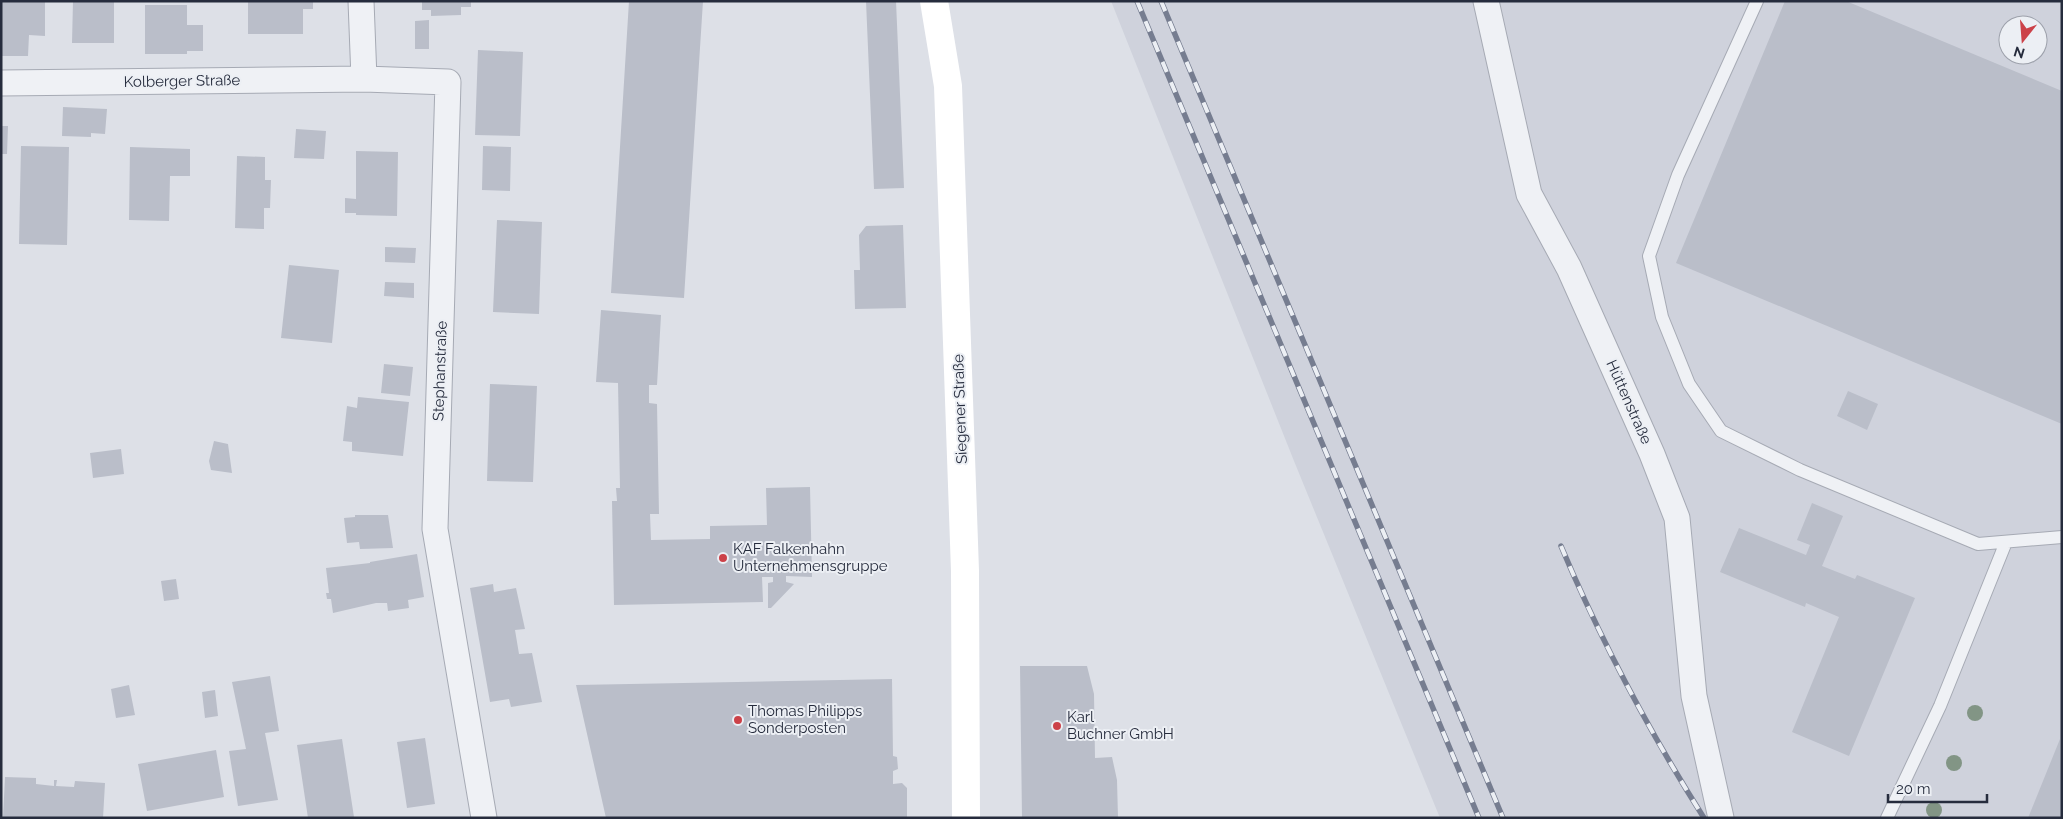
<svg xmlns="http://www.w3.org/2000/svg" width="2063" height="819" viewBox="0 0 2063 819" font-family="Raleway,sans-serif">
<rect width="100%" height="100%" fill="#dde0e7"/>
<path fill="#cfd2dc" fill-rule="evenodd" d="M1111 1H2062V818H1440L1294 461ZM2008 25H2038V55H2008Z"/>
<path fill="#babec9" d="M1 1H45V36L29 35 28 56H1Z
M73 1H114V43H72Z
M248 1H313V9H303V34H248Z
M422 1H471V7H461V15L431 16V10H422Z
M629 1H703L684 298 611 293Z
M866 1H896L904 188 874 189Z
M1785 1H1846L2062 91V424L1676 263Z
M145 5H187V25H203V51H187V54H145Z
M429 20V49H415V21Z
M478 50 523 52 520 136 475 135Z
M63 107 107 109 105 134 91 133V137L62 136Z
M1 126H8L7 154H1Z
M296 129 326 131 324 159 294 158Z
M21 146 69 147 67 245 19 244Z
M483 146 511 147 510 191 482 190Z
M130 147 190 149V176H170L169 221 129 220Z
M356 151 398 152 397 216 356 215V213H345V198L356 199Z
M237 156 265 157V180H271L270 208H264V229L235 228Z
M497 220 542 222 539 314 493 312Z
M903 225 906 308 855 309 854 270H860L859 235 866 226Z
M385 247 416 248 415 263 385 262Z
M289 265 339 270 332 343 281 338Z
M385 282 414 283V298L384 296Z
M601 310 661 315 657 385H649V403L657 404 659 514H650L651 540 710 539V526L767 525 766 488 810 487 812 577 786 576V582L794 584 771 608H768V583L773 582V577H762L763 602 614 605 612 501H617L616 488H620L618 383 596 382Z
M384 364 413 367 410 396 381 393Z
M490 384 537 386 533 482 487 481Z
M1848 391 1878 404 1867 430 1837 416Z
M358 397 409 402 403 456 352 451V442L343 441 347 406 357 408Z
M214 441 228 444 232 473 211 470 209 461Z
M121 449 124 474 93 478 90 453Z
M1812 503 1843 516 1822 566 1855 579 1857 575 1915 598 1849 756 1792 732 1839 617 1806 603 1805 607 1720 572 1739 528 1806 555 1810 545 1797 540Z
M355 515H388L393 548 360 549 359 542 347 543 344 518 355 517Z
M417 554 424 597 408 600 409 608 388 611 387 603H376L333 613 331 599H327L326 593H329L326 568 370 563V562Z
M176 579 179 599 164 601 161 581Z
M493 584 494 592 516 588 525 629 515 630 519 654 532 653 542 702 511 707 509 699 490 702 470 588Z
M1020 666H1087L1094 694 1095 758 1112 757 1117 780 1118 818H1022Z
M270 676 279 731 265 733 278 800 238 806 229 751 246 749 232 682Z
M892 679 893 756 897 757 898 769 893 771V784L902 783 907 788V818H606L576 685Z
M129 685 135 715 116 718 111 689Z
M215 690 218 716 205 718 202 692Z
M425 738 435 804 407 808 397 742Z
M342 739 354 817 308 818 297 745Z
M2060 739 2062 818H2028Z
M216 750 224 797 147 811 138 764Z
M5 777 36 778V784L54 786V780H57L56 786 74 787 75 781 105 783 103 818H3Z"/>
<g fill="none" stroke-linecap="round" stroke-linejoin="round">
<defs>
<path id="service" d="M1757 1 1678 175 1649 256 1662 317 1689 384 1721 431 1800 470 1978 544 2062 537
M1887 818 1940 706 2006 542"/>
<path id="minor" d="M361 1 364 79 448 82 435 529 484 818
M1486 1 1529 194 1569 268 1652 454 1677 518 1694 696 1721 818
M1 83 364 79"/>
</defs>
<use href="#service" stroke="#a6aab4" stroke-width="14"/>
<use href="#minor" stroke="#a6aab4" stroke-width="27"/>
<use href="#service" stroke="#eff1f5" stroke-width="12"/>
<use href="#minor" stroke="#eff1f5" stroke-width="25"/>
<path stroke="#fff" stroke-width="28" d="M934 1 948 86 965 571 966 818"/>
<defs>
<path id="rail" d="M1137 1 1479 818
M1161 1 1503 818
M1561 546C1601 641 1649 731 1704 818"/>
</defs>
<use href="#rail" stroke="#767d90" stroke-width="5.5"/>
<use href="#rail" stroke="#eceff4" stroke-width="4" stroke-dasharray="11" stroke-linecap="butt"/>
</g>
<g fill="#829585">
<circle cx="1975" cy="713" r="8"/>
<circle cx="1954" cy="763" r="8"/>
<circle cx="1934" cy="810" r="8"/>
</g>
<g fill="#cc4148" stroke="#eceff4" stroke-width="2">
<circle cx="723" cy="558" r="5"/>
<circle cx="738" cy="720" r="5"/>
<circle cx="1057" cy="726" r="5"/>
</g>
<g text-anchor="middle" stroke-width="4" stroke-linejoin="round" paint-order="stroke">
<g font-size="15" fill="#262c3d" stroke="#eceff4">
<text transform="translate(182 81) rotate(-1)" y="5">Kolberger Straße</text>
<text transform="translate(440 371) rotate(-88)" y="5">Stephanstraße</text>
<text transform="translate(1629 402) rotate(66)" y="5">Hüttenstraße</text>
<text transform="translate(960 409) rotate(-92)" y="5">Siegener Straße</text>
</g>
<g font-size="15" fill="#262c3d" stroke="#eceff4" text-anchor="start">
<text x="733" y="554">KAF Falkenhahn<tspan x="733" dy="17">Unternehmensgruppe</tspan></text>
<text x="748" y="716">Thomas Philipps<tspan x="748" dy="17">Sonderposten</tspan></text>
<text x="1067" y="722">Karl<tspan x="1067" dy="17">Buchner GmbH</tspan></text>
</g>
</g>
<rect width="2063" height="819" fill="none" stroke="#262c3d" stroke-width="5"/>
<g transform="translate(2023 40) rotate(197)"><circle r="24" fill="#eceff4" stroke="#9da1ab"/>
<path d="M0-4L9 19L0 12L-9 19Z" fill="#cc4148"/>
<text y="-8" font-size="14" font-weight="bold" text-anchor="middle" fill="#262c3d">N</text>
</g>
<path d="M1888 794v8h99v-8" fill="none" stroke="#262c3d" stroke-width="2.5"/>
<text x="1896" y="794" font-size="15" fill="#262c3d" stroke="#eceff4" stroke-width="4" paint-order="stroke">20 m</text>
</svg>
